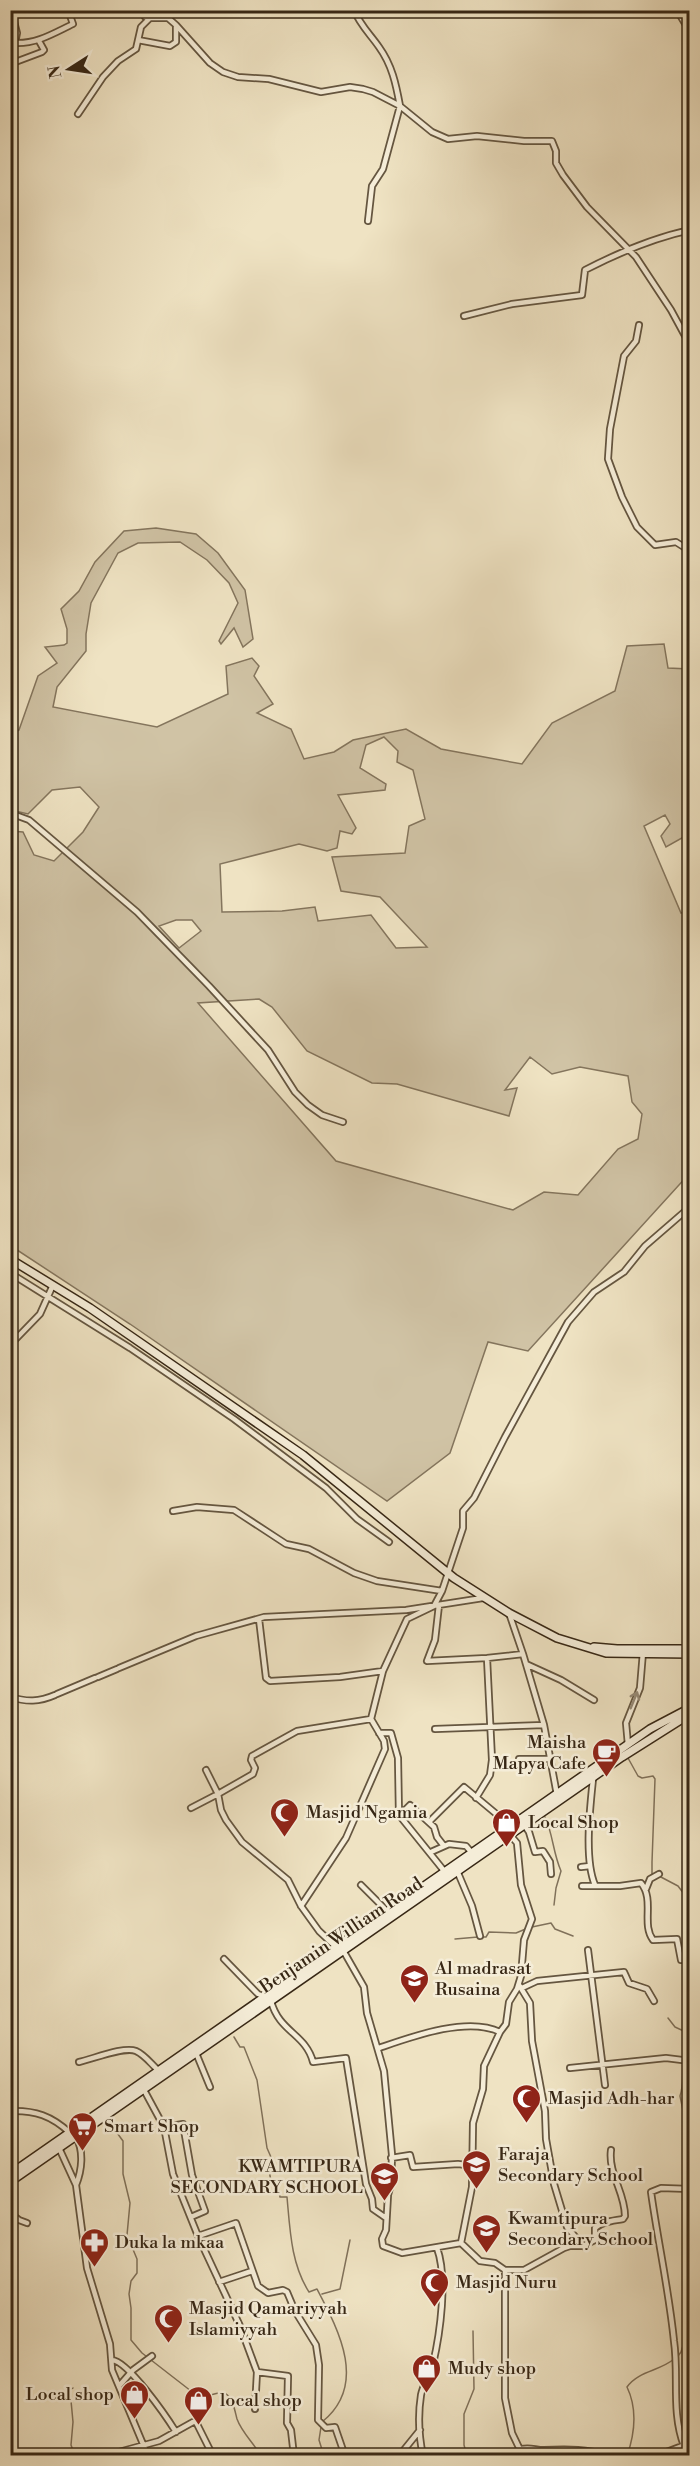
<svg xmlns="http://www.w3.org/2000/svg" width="700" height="2466" viewBox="0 0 700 2466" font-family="'Libre Bodoni',serif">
<rect width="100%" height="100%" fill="#efe3c3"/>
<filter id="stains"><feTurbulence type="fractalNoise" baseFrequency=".00333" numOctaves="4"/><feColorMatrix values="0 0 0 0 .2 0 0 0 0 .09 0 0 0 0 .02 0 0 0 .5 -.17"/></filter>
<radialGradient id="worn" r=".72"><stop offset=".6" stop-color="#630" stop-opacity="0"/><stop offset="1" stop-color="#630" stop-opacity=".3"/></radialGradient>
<path fill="#d0c3a5" stroke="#84755d" stroke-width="1.5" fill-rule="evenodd" d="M156 528 196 534 218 553 245 590 253 639 243 647 234 628 221 644 219 641 238 603 229 583 207 560 180 542 138 543 118 553 91 603 86 634V651L57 687 53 707 157 727 228 694 226 666 252 658 259 666 254 676 273 704 257 713 291 729 304 759 334 752 353 740 406 729 441 749 522 764 552 723 615 691 627 646 664 644 668 668 689 669V834L666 847 661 836 670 824 665 815 644 826 681 913 689 911V1174L528 1351 488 1342 450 1453 387 1501 130 1324 11 1246V831L23 832 34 855 54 861 83 832 99 807 80 787 52 790 28 814 11 810V735L19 730 38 676 57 663 45 647 64 645 67 643V629L61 609 79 591 95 562 124 531ZM384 737 398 751 397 762 413 770 425 819 409 826 405 853 332 857 341 891 380 897 427 947 396 948 371 915 318 921 315 907 282 911 222 912 220 864 299 844 327 851 337 848 340 831 352 834 356 828 338 795 385 790 386 784 360 768 366 745ZM176 920H192L201 931 179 948 159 926ZM259 999 272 1007 307 1051 372 1083 397 1084 509 1116 517 1088 505 1090 530 1057 552 1074 580 1067 628 1076 632 1102 642 1114 638 1139 618 1149 578 1195 544 1192 513 1210 336 1161 198 1003Z"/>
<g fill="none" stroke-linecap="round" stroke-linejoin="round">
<path stroke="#80715a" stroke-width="1.5" d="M628 1758 638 1776 642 1778 653 1776 655 1779 652 1862V1874H655
M545 1817C553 1834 553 1853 561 1871L556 1888 554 1905
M659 1876 678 1886 690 1902
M532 1927 551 1923 555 1929 573 1936
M483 1937H486L489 1932 516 1933 528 1928
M455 1939 478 1937
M668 2018 675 2027 690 2034
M234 2037 240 2047H244L257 2080 267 2148 274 2164 268 2165 271 2181 277 2180 280 2197H287C290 2230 291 2264 309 2292L317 2289C339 2331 368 2385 322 2422
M690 2047C678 2063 686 2079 680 2096L690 2144
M112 2126 123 2141V2174L130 2203 127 2235 137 2259V2273L131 2281 129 2294 131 2308V2340L142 2353 200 2398C206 2397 219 2391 224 2393 233 2396 235 2412 237 2419 242 2433 254 2443 261 2456
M322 2294 340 2289 350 2240
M678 2356 681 2352 690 2323
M73 2388 70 2390 73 2422 71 2445 75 2456
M321 2427 319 2440 324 2456
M467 2456 464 2445V2414L474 2389 473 2331
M627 2456C635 2433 638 2410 627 2387 638 2371 660 2371 674 2359"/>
<defs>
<path id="minor" d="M140 10 145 17 150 18V10
M354 10C360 25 370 34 379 47 392 65 396 84 400 106L432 132 448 139 477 136 524 141H552L556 151V163L563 175 587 207 636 257 671 310 690 345
M677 10 690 32
M176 25 210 63 223 72 238 77 269 79 321 92 350 87 363 89 373 92 400 106 383 169 372 186 368 221
M138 40 170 46 176 42V25L168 18
M15 43C37 44 54 33 73 24L68 10
M10 44 15 43 17 33 11 10
M10 64 42 52 44 50 39 41
M78 114 103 77 118 61 136 49 141 27 150 18H168V10
M464 316 512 304 582 295 585 270C618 253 653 238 690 230
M639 325 636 341 624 356 610 429 608 459 622 497 637 527 655 545 676 542 690 551
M10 813 29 820 137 912 209 986 268 1050 295 1092 308 1105 322 1115 343 1122
M10 1273 130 1348 234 1419 326 1488 357 1519 389 1542
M10 1345 40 1314 53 1285
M173 1511 197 1507 234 1510 286 1544 309 1549 354 1573 377 1581 442 1591
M439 1605 435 1640 427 1661 487 1658 523 1654
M509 1613 523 1654 544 1725 557 1795
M259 1619 266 1678 270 1681 340 1677 383 1671
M526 1664 561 1680 594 1700
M119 1668 196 1636 264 1617 406 1610 483 1598
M98 1677 117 1669
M57 1694 95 1678
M10 1697C27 1702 39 1702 55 1695
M435 1729 544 1725
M379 1733H391L398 1758 399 1815 445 1872
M628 1745 626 1723 640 1688 643 1652
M519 1759H549
M593 1779C590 1808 584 1859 595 1885
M476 1798 490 1775 492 1760 487 1658
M191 1808 218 1794 206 1770
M400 1815 410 1805 434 1827 437 1837 444 1846
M429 1822 464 1787 500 1817 507 1830
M525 1826 529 1832 535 1852 543 1851 550 1862 551 1874
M431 1852 449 1844 466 1846 472 1853
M581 1867 590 1866
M458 1873 472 1906 480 1936
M361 1885 388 1912
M582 1886H620L641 1883C655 1900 641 1924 653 1940L677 1939 681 1960 690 1959
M646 1889 650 1879 659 1874
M301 1906 346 1838 385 1749 384 1741 371 1719 383 1671 407 1619 434 1606 442 1591 463 1528V1511L474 1498 505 1437 568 1322 594 1292 624 1272 645 1246 690 1207
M337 1948 319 1931 301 1906 288 1880 242 1842 226 1820 221 1810 218 1794 253 1774 255 1768 251 1760 252 1756 297 1731 371 1719
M588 1950 605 2085
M344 1952 364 1987 367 2013 384 2071 392 2155 391 2184 388 2195 386 2230 382 2239 383 2246 402 2253 461 2243 480 2261 495 2263 505 2270H524L564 2248 570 2246H583L595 2240V2228C604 2221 613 2221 623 2219L625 2216C625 2192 608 2174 611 2150
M224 1959 258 1994 266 1997
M519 1985 530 2003 532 2041 545 2111 546 2139 554 2184 567 2227 583 2246
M522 1988 537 1981 624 1972 629 1983 647 1989 654 2001
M271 2001C279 2032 306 2034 313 2062L346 2058 366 2184 372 2199 373 2209 386 2218
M379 2048C411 2037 467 2016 500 2032
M196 2053 210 2087
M79 2062C93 2059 124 2046 136 2051 145 2055 151 2064 158 2070
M570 2068 666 2058 690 2061
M144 2090 164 2127 173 2174 198 2236 236 2223 258 2286 268 2293 283 2290 287 2292 295 2311 316 2345 319 2365 318 2420 326 2428 335 2427 345 2456
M10 2111C35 2110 52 2116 70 2133
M164 2127 183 2124 192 2175 205 2211 191 2217
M59 2148 76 2185 87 2268 110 2344 112 2370 148 2456
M391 2158 410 2155 413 2167 458 2164 474 2166
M76 2185C82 2170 84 2151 76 2137
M10 2213 19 2220 27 2223
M198 2236 240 2326 257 2372 255 2409
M461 2243 472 2187 473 2123 483 2089 484 2066 500 2032 506 2024 509 2002 517 1989 521 1976 524 1940 532 1919 521 1885 517 1843 511 1836
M505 2270V2398L512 2433 523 2456
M219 2282 252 2271
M112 2360C128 2361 166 2416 176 2432
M257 2372 288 2376 287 2423 291 2430 294 2456
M119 2386 133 2370 152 2356
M684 2446C671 2412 679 2376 674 2341 669 2291 658 2242 651 2192L661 2188 690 2189
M521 2449C531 2447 535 2450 544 2450 572 2449 584 2449 612 2456
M104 2456 159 2441 193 2422H196L213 2456
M399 2456 420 2430
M423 2456C419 2437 418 2414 421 2395 423 2384 430 2375 433 2364 440 2334 448 2278 437 2248
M656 2456 690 2443"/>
<path id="secondary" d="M10 1259 90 1308 303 1455 454 1578 509 1613 557 1638 606 1653 690 1654
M594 1647 617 1649H690
M10 2174 650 1729 690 1708
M10 2182 622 1757 690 1714"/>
</defs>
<use href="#minor" stroke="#655640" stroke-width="8"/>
<use href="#secondary" stroke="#372715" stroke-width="10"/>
<use href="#minor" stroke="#f5edd8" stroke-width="4.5"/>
<use href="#secondary" stroke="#f5edd8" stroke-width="7"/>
</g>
<defs><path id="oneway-shaft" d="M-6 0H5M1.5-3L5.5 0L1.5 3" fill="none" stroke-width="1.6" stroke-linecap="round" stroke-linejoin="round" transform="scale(1.5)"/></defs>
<use stroke="#968a76" href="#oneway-shaft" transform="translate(634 1700) rotate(-68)"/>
<defs>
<symbol id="cafe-pin" viewBox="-11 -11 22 30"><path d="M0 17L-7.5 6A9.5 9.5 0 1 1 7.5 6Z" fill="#8f2418" stroke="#f5edd8"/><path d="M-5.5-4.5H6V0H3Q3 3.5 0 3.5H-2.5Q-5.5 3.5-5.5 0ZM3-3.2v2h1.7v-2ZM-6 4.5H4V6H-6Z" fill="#fff"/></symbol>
<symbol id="mosque-pin" viewBox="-11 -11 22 30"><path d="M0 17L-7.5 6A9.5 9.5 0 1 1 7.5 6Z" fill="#8f2418" stroke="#f5edd8"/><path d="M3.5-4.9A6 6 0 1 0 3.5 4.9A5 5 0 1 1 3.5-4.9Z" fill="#fff"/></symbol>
<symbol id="shop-pin" viewBox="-11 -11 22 30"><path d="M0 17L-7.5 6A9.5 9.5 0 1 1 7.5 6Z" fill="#8f2418" stroke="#f5edd8"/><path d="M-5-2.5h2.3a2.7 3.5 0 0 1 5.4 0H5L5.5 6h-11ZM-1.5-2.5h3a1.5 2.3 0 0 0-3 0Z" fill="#fff"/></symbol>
<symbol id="university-pin" viewBox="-11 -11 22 30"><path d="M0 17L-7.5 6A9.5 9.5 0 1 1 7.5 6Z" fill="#8f2418" stroke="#f5edd8"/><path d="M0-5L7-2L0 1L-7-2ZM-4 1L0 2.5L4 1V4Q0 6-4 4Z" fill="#fff"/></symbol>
<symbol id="supermarket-pin" viewBox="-11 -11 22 30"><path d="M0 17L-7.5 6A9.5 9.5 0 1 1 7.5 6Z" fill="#8f2418" stroke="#f5edd8"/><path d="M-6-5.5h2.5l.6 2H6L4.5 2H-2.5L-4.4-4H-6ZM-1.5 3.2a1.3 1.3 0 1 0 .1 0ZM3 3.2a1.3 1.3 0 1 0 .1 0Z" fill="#fff"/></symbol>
<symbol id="school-pin" viewBox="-11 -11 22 30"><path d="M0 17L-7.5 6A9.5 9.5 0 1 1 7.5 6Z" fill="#8f2418" stroke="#f5edd8"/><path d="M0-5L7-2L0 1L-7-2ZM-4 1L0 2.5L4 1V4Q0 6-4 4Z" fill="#fff"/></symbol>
<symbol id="pharmacy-pin" viewBox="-11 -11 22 30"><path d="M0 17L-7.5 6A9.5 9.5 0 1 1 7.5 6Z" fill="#8f2418" stroke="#f5edd8"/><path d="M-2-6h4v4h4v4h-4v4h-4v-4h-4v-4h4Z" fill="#fff"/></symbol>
</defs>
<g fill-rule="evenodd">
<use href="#cafe-pin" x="590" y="1736" width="33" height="45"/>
<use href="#mosque-pin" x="268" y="1796" width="33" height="45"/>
<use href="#shop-pin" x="490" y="1806" width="33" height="45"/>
<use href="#university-pin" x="398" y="1962" width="33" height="45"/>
<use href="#mosque-pin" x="510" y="2082" width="33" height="45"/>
<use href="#supermarket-pin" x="66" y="2110" width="33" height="45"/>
<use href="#school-pin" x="460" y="2148" width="33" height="45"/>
<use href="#school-pin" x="368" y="2160" width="33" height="45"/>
<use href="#school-pin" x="470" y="2212" width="33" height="45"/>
<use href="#pharmacy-pin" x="78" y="2226" width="33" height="45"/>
<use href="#mosque-pin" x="418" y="2266" width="33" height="45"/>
<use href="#mosque-pin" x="152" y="2302" width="33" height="45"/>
<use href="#shop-pin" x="410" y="2352" width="33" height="45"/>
<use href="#shop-pin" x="118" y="2378" width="33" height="45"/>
<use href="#shop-pin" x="182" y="2384" width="33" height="45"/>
</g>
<g text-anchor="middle" stroke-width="5" stroke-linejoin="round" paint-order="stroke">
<g font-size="18" fill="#372715" stroke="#f5edd8" text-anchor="start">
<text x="586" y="1748" text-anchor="end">Maisha<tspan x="586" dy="21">Mapya Cafe</tspan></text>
<text x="306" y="1818">Masjid Ngamia</text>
<text x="528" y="1828">Local Shop</text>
<text x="435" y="1974">Al madrasat<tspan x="435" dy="21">Rusaina</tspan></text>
<text x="548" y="2104">Masjid Adh-har</text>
<text x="104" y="2132">Smart Shop</text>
<text x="498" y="2160">Faraja<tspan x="498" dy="21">Secondary School</tspan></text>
<text x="363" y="2172" text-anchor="end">KWAMTIPURA<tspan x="363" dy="21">SECONDARY SCHOOL</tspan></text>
<text x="508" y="2224">Kwamtipura<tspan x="508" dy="21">Secondary School</tspan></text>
<text x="115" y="2248">Duka la mkaa</text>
<text x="456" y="2288">Masjid Nuru</text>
<text x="189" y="2314">Masjid Qamariyyah<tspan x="189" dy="21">Islamiyyah</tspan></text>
<text x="448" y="2374">Mudy shop</text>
<text x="114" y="2400" text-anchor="end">Local shop</text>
<text x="220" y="2406">local shop</text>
</g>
<g font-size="18" fill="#372715" stroke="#f5edd8">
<text transform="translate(341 1935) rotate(-34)" y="6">Benjamin William Road</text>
</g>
</g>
<rect width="700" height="2466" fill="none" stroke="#efe3c3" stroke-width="36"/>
<rect x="12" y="12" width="676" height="2442" fill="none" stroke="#372715" stroke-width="3"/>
<rect x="18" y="18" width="664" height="2430" fill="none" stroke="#372715" stroke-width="1.5"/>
<g transform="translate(69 69) rotate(258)" stroke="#f5edd8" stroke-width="4.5" paint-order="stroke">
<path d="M0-4.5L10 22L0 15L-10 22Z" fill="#372715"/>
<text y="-9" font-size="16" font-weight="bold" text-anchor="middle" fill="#372715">N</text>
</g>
<rect width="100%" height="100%" filter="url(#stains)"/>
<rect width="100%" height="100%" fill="url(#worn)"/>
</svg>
